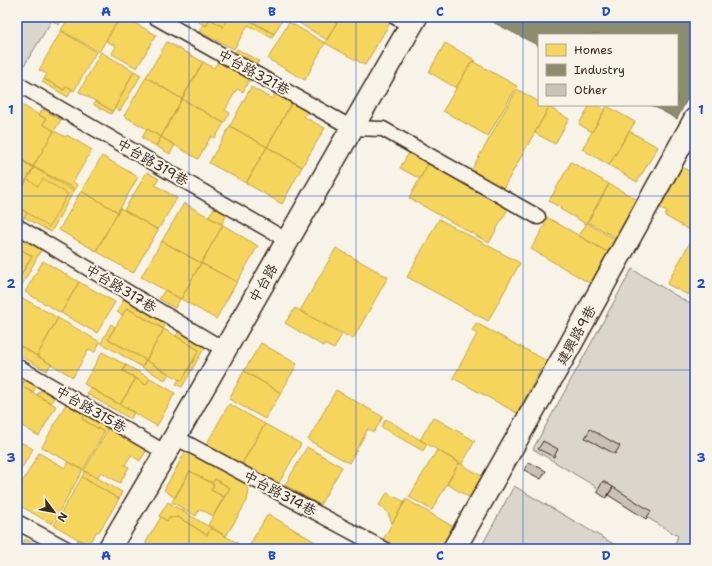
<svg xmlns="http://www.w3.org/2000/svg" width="712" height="566" viewBox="0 0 712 566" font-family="'Shantell Sans','LXGW WenKai TC',sans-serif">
<rect width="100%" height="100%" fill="#f7f3e8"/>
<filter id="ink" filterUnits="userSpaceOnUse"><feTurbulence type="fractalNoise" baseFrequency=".025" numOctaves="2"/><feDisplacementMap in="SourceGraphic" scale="8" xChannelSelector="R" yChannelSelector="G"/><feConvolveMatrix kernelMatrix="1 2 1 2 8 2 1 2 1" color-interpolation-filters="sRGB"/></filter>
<g filter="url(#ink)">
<path fill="#dbd6cb" stroke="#8b8074" d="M17 17H54L17 77Z
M632 269 695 307V549H673L678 536 533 449Z
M514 486 622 549H480Z"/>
<path fill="#f6d55c" stroke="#bea249" d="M46 17H63L59 25Z
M69 17H120L99 52 61 30Z
M120 17H124L156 35 137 68 112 54 116 46 106 41Z
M190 17H229L223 27 210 19 206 26Z
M229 17H244L274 34 272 38 248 25 234 49 199 32 203 24 206 26 210 19 223 27Z
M244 17H279L283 19 274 34Z
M291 17H340L327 40 291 18Z
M340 17H383L391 21 365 65 325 43Z
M289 22 325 43 305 80 268 59Z
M61 31 96 52 74 91 67 86 64 90 44 79 47 74 39 70Z
M167 42 203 62 182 99 146 77Z
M445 43 475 60 474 62 472 61 456 88 429 72Z
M237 49 259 61 257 64 235 52Z
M101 52 134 71 113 111 79 92Z
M219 60 250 78 243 92 237 89 225 110 230 113 224 123 182 99 203 62 214 68Z
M472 61 517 86 488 136 443 111Z
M134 71 141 75 120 111 115 108Z
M146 77 182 99 161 137 124 116Z
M44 79 64 90 67 86 72 89 68 97 42 82Z
M251 87 272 99 276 92 292 102 267 147 230 126Z
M517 89 539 102V105H545L549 107 503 189 471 171Z
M182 99 224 123 215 138 211 136 198 159 161 137Z
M95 101 113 111 111 114 94 105Z
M292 102 308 111 304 117 325 128 302 167 267 147Z
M20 104 46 119 43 124 54 131 33 167 17 157V109Z
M590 105H597L605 110 592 132 579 124Z
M607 106 635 122 609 165 582 149Z
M549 107 569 119 555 144 535 133Z
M43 109 61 120 54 131 43 124 46 119 39 115Z
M230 126 267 147 246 183 209 163Z
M147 129 161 137 156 146 142 138Z
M54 131 66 137 67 135 92 150 73 182 78 185 74 191 33 167Z
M629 131 658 147 637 182 609 165Z
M161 137 175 145 170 154 156 146Z
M267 147 302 167 282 204 246 183Z
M410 151 429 162 420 179 400 168Z
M102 156 138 177 118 212 81 191Z
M17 157 34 167 17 197Z
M20 160 34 168 26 181 17 176V165Z
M429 162 509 207 489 243 409 198Z
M571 162 609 184 586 224 560 209 561 208 549 201Z
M34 167 75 189 51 232 17 213V197Z
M682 167 695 174V233L665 216 667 212 660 208Z
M147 172 159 179 155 185 177 198 158 230 124 210Z
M17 176 26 181 17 198Z
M27 179 38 186 43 179 68 194 49 227 17 206V197Z
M609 184 640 201 618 239 588 222Z
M81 191 118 212 96 251 59 230Z
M184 203 223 225 201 263 162 241Z
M17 206 27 213 22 221 17 218Z
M120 208 158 230 133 273 96 251Z
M214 208 227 214 222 224 208 217Z
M543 215 611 254 593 285 531 249 545 225 540 222Z
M439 219 520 263 488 321 407 277Z
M587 223 618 241 611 254 579 236Z
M223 225 258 246 237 282 201 263Z
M694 235 695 236V281L688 295 667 284Z
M17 236 41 250 21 287 17 285V282L32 256 17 247Z
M162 241 201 263 181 299 141 277Z
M17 247 32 256 17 282Z
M336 248 388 277 353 339 300 311Z
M43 261 79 282 61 313 25 292Z
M201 263 237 282 216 319 181 299Z
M79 282 115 302 97 333 61 313Z
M165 290 180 299 175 308 159 299Z
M17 295 58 318 37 356 17 344Z
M124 299 166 322 163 329 127 308 122 315 117 312Z
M127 308 164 329 146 360 108 339Z
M295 308 333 329 332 330 341 334V336L334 349 324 344 323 346 285 323Z
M58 318 100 342 95 352 89 349 73 377 37 356Z
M476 323 549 362 544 371 541 369 517 413 453 378 477 334 472 331Z
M111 324 115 327 108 339 146 360 142 367 101 343Z
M164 329 199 350 182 381 146 360Z
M179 330 206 345 182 387 176 384 179 379 182 381 199 350 176 336Z
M261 343 297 364 281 393 244 371Z
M17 344 51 364 47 371 17 354Z
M102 352 126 365 123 371 136 378 120 405 84 384Z
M146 360 169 374 165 380 142 367Z
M126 365 150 378 146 385 123 371Z
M244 371 281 393 265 419 229 399Z
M17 374 26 378 21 386 17 384Z
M26 378 37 385 33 392 21 386Z
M136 378 146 385 150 378 175 393 157 426 120 405Z
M21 386 56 406 39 436 17 423V394Z
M90 388 134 412 131 419 87 394Z
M41 390 54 397 51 403 37 395Z
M336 390 383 417 374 432 368 429 349 463 308 440Z
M67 402 86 413 82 419 104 432 83 470 42 447Z
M229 404 265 424 240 467 205 447Z
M86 413 108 426 104 432 82 419Z
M433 417 475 441 462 464 420 440Z
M386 419 427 444 423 451 381 427Z
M265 424 301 444 276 488 240 467Z
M110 425 148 448 140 461 131 455 125 465 129 467 120 483 101 472 97 478 84 471Z
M17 440 33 449 17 476Z
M188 447 243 479 249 491 247 501 226 536 208 525 230 488 215 479 212 483 190 471 175 498 164 490Z
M307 447 342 467 320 505 285 485Z
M437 450 459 463 432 510 409 497Z
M39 453 65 468 69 462 83 470 52 524 17 504V491Z
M459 463 482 476 470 498 447 484Z
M85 471 122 492 119 499 82 477Z
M190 471 214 485 211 490 224 497 213 516 200 509 196 516 172 502Z
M82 477 119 499 99 532 97 531 88 545 54 525Z
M215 479 230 488 224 497 211 490 214 485 212 483Z
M285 485 320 505 317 511 281 491Z
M387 493 405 502 392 523 387 511 379 505Z
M406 499 457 529 446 549H388L380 545Z
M168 502 211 528 207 535 178 517 169 518 167 521 159 516Z
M268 514 327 549H255L249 546Z
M161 517 167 521 169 518 178 517 207 535 211 528 239 544 236 549H147L146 542Z
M25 539 40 547 39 549H20Z
M78 539 88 545 86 549H84L76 544Z
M354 544 364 549H351Z"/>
<path fill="#8c8c6e" stroke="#746f56" d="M483 17H695V84L677 119 651 105H677V35H539V46Z"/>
<path fill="#c8c1b6" stroke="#3b2a1e" d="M590 429 620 446 615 454 585 438Z
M543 441 558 449 554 457 538 449Z
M529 462 546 471 541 479 524 470Z
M603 481 613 487 606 498 597 492Z
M613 487 651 511 646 519 608 495Z"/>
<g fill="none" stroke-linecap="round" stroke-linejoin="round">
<defs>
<path id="service" d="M155 17 352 128 383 129 538 217
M395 17 411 26
M18 84 288 241
M17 226 225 350
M17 366 166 453
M175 437 384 549
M17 522 67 549"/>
<path id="minor" d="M109 549 175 437 352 128 416 17
M454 549 568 349 695 119"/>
</defs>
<use href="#service" stroke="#3b2a1e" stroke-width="17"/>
<use href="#minor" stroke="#3b2a1e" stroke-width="25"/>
<use href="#service" stroke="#f7f3e8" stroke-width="14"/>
<use href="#minor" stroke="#f7f3e8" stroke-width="22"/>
</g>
</g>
<path fill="none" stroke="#1d4ed8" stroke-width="1" stroke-opacity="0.55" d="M189 17V549M356 17V549M523 17V549M17 196H695M17 370H695"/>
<g text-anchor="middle" stroke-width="4" stroke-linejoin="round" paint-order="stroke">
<g font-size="14" fill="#3b2a1e" stroke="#f7f3e8">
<text transform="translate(254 72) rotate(29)" y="5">中台路321巷</text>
<text transform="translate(153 162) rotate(30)" y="5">中台路319巷</text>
<text transform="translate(263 283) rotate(-60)" y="5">中台路</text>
<text transform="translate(121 288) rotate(31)" y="5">中台路317巷</text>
<text transform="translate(576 335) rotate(-61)" y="5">建興路9巷</text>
<text transform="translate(91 409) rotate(30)" y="5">中台路315巷</text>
<text transform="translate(280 493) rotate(28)" y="5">中台路314巷</text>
</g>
</g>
<rect width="712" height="566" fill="none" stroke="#f7f3e8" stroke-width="44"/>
<rect x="538" y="34" width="140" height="72" fill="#f7f3e8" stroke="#aca397"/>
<rect x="546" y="44" width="20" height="12" fill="#f6d55c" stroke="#aca397"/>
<text x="574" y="54" font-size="12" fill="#3b2a1e">Homes</text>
<rect x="546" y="64" width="20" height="12" fill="#8c8c6e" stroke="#aca397"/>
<text x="574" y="74" font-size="12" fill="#3b2a1e">Industry</text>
<rect x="546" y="84" width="20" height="12" fill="#c8c1b6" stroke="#aca397"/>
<text x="574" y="94" font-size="12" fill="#3b2a1e">Other</text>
<g transform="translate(54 512) rotate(122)" stroke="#f7f3e8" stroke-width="3" paint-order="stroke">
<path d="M0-3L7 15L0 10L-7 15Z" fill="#3b2a1e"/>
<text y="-6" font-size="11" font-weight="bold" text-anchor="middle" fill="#3b2a1e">N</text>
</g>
<rect x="22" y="22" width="668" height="522" fill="none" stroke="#1d4ed8" stroke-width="1.5"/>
<g font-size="13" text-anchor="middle" font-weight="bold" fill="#1d4ed8">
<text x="106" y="16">A</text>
<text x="272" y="16">B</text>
<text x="440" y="16">C</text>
<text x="606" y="16">D</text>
<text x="11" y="114">1</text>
<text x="701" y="114">1</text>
<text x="11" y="288">2</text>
<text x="701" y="288">2</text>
<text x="11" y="462">3</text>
<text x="701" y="462">3</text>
<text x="106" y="560">A</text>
<text x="272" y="560">B</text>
<text x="440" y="560">C</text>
<text x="606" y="560">D</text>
</g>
</svg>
